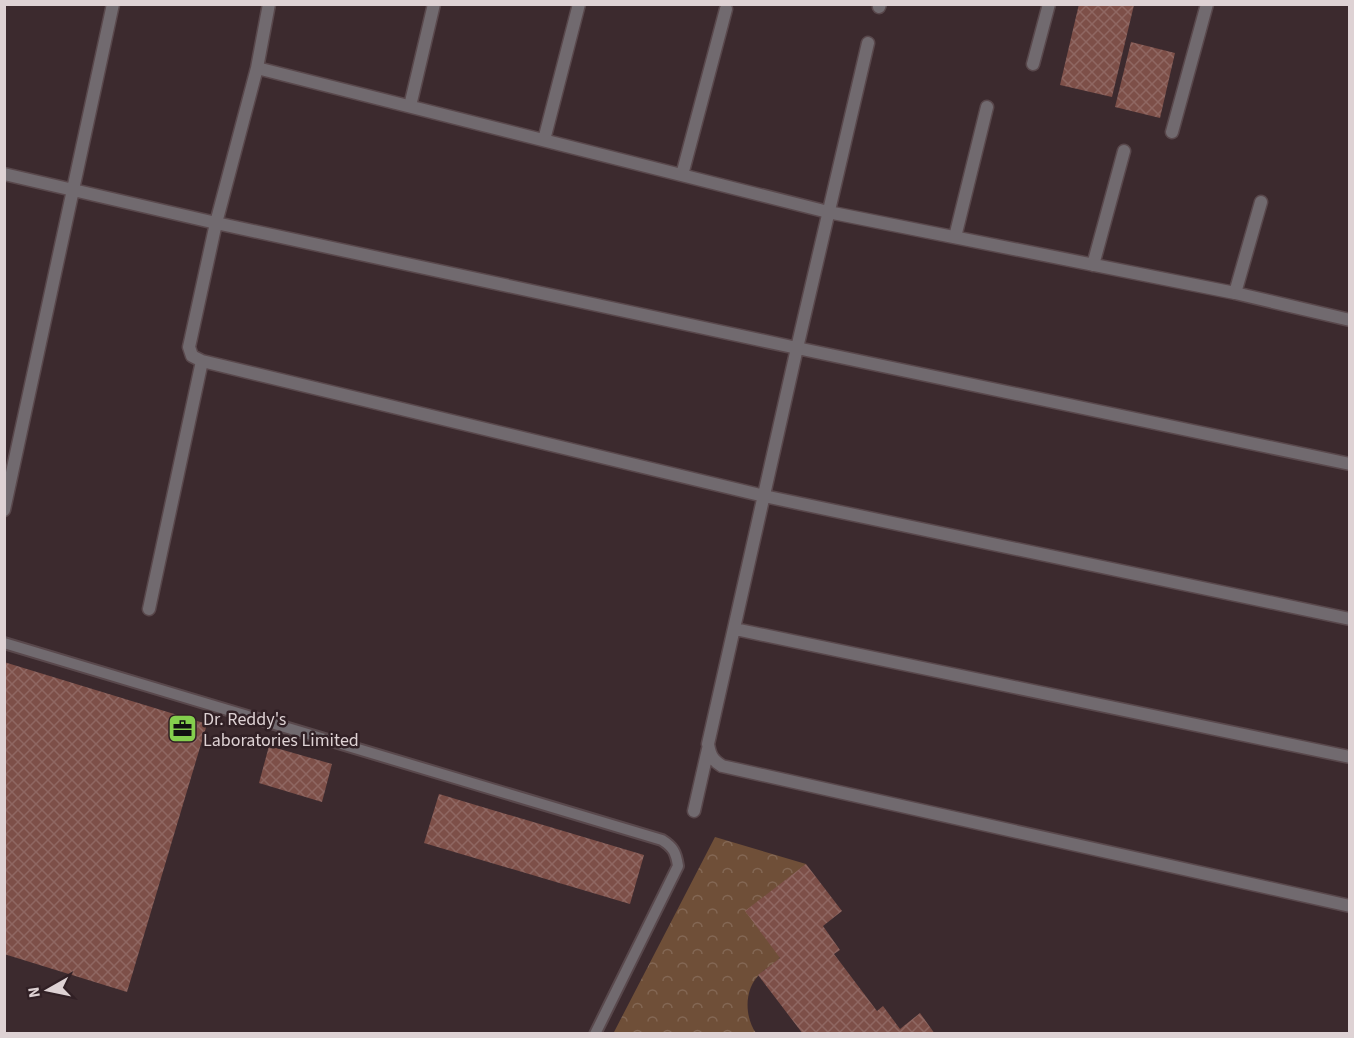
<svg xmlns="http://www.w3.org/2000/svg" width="1354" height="1038" viewBox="0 0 1354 1038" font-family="'Source Sans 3',sans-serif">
<defs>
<pattern id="forest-crowns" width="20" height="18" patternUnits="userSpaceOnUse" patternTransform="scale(1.5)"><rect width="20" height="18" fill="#6f4f38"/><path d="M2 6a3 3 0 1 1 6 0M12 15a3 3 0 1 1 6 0" fill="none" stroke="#836754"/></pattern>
<pattern id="building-cross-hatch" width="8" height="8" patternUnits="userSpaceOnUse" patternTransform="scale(1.5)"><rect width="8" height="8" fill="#7d4f48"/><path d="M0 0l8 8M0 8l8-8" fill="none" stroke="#8f6762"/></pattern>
</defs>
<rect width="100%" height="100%" fill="#3c2a2e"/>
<path fill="url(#forest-crowns)" d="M715 837 806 864C798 894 793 926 781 955 778 963 767 967 761 973 744 988 744 1016 756 1033L613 1034Z"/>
<path fill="url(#building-cross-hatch)" d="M1079 4 1134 5 1112 97 1060 85Z
M1131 42 1175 53 1160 118 1115 107Z
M4 662 207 724 127 992 4 954Z
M269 746 332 764 322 802 259 783Z
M439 794 644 855 630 904 424 843Z
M806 864 842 911 823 926 840 950 834 954 877 1011 883 1006 900 1029 920 1013 935 1034H803L758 975 780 958 745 911Z"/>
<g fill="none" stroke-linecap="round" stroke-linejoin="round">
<defs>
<path id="lane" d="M4 643 662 840C673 847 676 852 678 866L595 1034"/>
<path id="street" d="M269 4 257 68 216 223 191 338 189 347 192 356 202 361 764 496 1350 619
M879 7 880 4
M868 43 797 348 708 744C710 755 712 760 722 766L1350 906
M1033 64 1049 4
M257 68 828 212 1235 293 1350 320
M410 106 434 4
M1172 132 1207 4
M544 140 579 4
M4 174 216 223 797 348 1350 464
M682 175 726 9
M955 237 987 107
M1093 265 1124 151
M1235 293 1261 202
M4 510 113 4
M149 609 202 361
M735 629 1350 757
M694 811 708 749"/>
</defs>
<use href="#lane" stroke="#59484c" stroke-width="14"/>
<use href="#street" stroke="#59484c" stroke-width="15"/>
<use href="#lane" stroke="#716a6f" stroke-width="10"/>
<use href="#street" stroke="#716a6f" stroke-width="12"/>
</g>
<defs>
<symbol id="office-square" viewBox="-11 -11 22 22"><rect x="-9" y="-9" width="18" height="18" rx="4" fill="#84cf4d" stroke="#312025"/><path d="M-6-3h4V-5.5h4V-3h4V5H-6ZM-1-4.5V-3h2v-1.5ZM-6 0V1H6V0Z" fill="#111"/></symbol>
</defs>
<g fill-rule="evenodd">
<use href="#office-square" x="166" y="712" width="33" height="33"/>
</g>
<g text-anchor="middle" stroke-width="5" stroke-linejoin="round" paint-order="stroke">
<g font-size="18" fill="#ded2d4" stroke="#312025" text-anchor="start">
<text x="203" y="725">Dr. Reddy's<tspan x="203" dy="21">Laboratories Limited</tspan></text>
</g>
</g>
<rect width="1354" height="1038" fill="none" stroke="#ded2d4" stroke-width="12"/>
<g transform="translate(48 990) rotate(261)" stroke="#312025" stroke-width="4.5" paint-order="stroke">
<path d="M0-4.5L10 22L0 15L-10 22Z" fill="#ded2d4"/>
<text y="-9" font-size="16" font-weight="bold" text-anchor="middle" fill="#ded2d4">N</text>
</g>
</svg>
